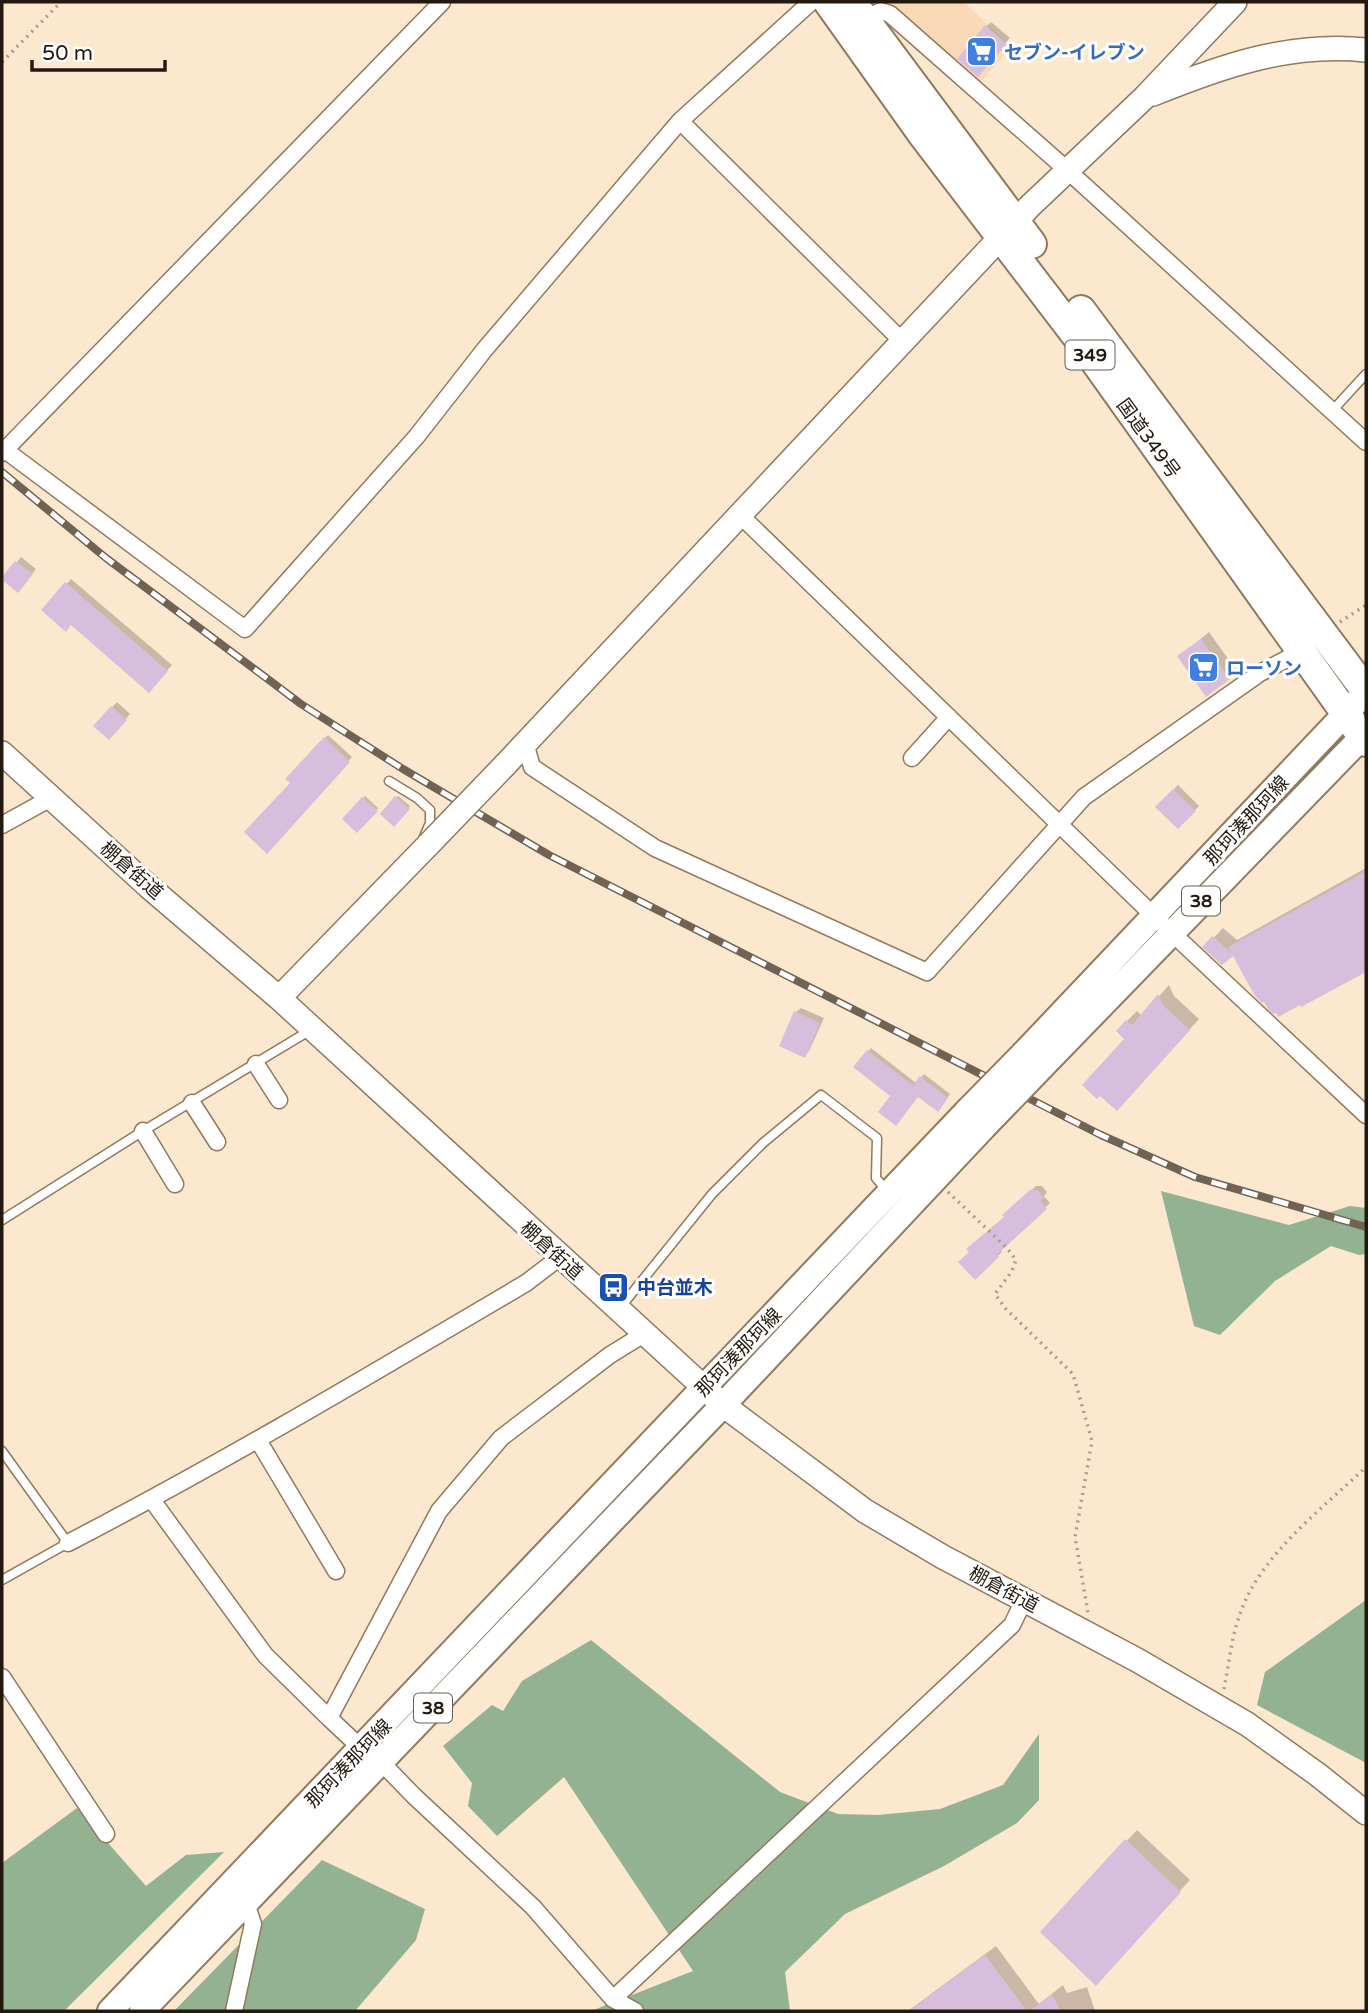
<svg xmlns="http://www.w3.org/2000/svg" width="1368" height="2013" viewBox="0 0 1368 2013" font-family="'Varela Round','Noto Sans JP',sans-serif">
<rect width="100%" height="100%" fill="#fce7cf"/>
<path fill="#fadab6" d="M861 2H964L1011 47 977 86 879 3 866 8Z"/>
<path fill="#92b292" d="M1161 1191 1289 1225 1350 1206 1366 1208V1254L1359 1255 1331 1246 1275 1281 1220 1335 1194 1326Z
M1366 1600V1763L1257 1705 1265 1672Z
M591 1640 780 1792 838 1814 878 1815 940 1809 1003 1785 1039 1734V1800L1017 1823 944 1866 845 1914 785 1972 790 2011H591L693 1971 564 1777 497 1836 468 1806 472 1783 443 1746 492 1705 503 1711 522 1681Z
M77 1808 146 1886 186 1855 224 1852 64 2011H2V1863Z
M322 1860 425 1909 416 1940 355 2011H174Z"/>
<path fill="#0003" d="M991 22 1010 38 982 70 986 27Z
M21 557 36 569 22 586 3 579Z
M71 579 172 665 153 686 72 623 43 610Z
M1209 632 1236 670 1229 678 1179 657Z
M117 702 130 714 109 738 95 726Z
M328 735 352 757 308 805 287 779Z
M1178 785 1199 806 1178 827 1157 807Z
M365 796 378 808 357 831 344 819Z
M398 796 410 806 394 825 382 814Z
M1366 868V970L1302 1005 1233 953 1205 947 1223 928 1237 940Z
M1169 985 1174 996 1199 1019 1127 1099V1021L1137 1011 1142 1016Z
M801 1008 824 1018 809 1051 804 1056 796 1012Z
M871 1048 916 1083 924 1074 950 1094 940 1107 918 1095H892L856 1067Z
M1036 1186H1042L1047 1192 1044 1196 1050 1203 1001 1250 1002 1252 975 1278 971 1252 968 1249 1006 1217 1004 1215Z
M1137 1830 1190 1880 1106 1973 1042 1932Z
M996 1946 1039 2004 1063 1985 1067 1993 1087 1987 1095 2011H908Z"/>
<path fill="#d6bedc" d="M985 25 1007 44 978 77 957 59Z
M15 561 33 574 18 593 2 580V577Z
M65 582 168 671 149 693 71 625 66 632 41 610Z
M1201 639 1230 679 1206 697 1177 656Z
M111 706 127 720 109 740 93 726Z
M324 737 350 762 267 854 244 832 290 783 285 779Z
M1173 789 1196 811 1178 829 1155 807Z
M395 796 410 809 394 827 380 814Z
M362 797 378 811 357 833 342 819Z
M1366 871V972L1301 1007 1300 1005 1278 1017 1276 1013 1273 1014 1268 1009 1264 1002 1262 1003 1255 996 1233 956 1222 965 1202 947 1212 936 1231 952 1228 947Z
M1158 994 1164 1006 1190 1030 1117 1111 1100 1096 1097 1099 1082 1085 1124 1039 1116 1031 1126 1020 1132 1025Z
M794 1011 820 1023 805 1058 779 1046Z
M867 1050 913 1085 920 1076 948 1098 938 1112 918 1097 896 1126 878 1112 890 1096 853 1067Z
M1030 1190H1037L1044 1198 1040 1201 1047 1209 1002 1250 997 1255 999 1257 975 1280 958 1262 969 1252 966 1249 1004 1217 1002 1215Z
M1125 1839 1181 1892 1096 1986 1040 1932Z
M985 1955 1027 2011H909Z
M1052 1994 1061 2011H1030Z"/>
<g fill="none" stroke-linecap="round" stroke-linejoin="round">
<defs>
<path id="lane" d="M1332 411 1366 374
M389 781 417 798 430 810V823L423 839
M2 1220 143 1131 309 1031
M620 1308 712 1194 763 1143 821 1095 877 1138 876 1178 887 1191
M2 1451 68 1543 2 1580"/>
<path id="street" d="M865 19 881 11 890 14 1066 169 1366 442
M680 121 903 342
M5 450 245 629 417 436 485 349 680 121 811 2
M2 453 442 2
M740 515 1155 917 1366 1115
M525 743 532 767 655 848 927 972 1084 797 1260 673 1302 651
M912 758 949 717
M2 825 51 798
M256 1064 279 1100
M192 1103 217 1142
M143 1131 175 1184
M258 1440 336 1571
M152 1500 265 1655 329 1718 361 1748 381 1762 414 1796 533 1907 613 1999 635 2011
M68 1543C224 1462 375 1372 526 1283L560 1257
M2 1677 106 1834
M329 1718 439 1511 501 1438 610 1355 644 1334
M613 1999 1012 1625 1024 1600
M234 2011 253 1924 246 1903"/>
<path id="secondary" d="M1153 94C1222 66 1290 42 1366 50
M2 753 148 886 279 998 723 1405 865 1511 943 1557 1137 1660 1247 1724 1317 1774 1366 1813
M505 765 1030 206 1145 97 1235 2
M279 998 429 844"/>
<path id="primary" d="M1024 1053 1366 692
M1042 1067 1366 733
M110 2011 968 1110
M142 2011 723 1405 984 1127"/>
<path id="highway" d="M828 2 922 134 1081 342 1366 742
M852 2 1032 244
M1081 310 1366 691"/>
</defs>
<use href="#lane" stroke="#91795d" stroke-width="11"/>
<use href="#street" stroke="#91795d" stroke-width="19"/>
<use href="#secondary" stroke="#91795d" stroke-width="26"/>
<use href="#primary" stroke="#91795d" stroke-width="28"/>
<use href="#highway" stroke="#91795d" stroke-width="32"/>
<path stroke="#ac9b88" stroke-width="3.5" stroke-dasharray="2 5" stroke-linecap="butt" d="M2 62 61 2
M1340 622 1366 605
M948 1192 1007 1248 1016 1260 1012 1271 995 1294 1006 1309 1073 1374 1092 1441 1075 1537 1088 1613
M1224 1689C1229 1665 1231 1638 1240 1614 1260 1555 1322 1509 1366 1467"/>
<use href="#lane" stroke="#fff" stroke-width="8"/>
<use href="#street" stroke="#fff" stroke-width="16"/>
<use href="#secondary" stroke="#fff" stroke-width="23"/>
<use href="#primary" stroke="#fff" stroke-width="24"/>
<use href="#highway" stroke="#fff" stroke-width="28"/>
<defs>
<path id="rail" d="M2 472 106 558 301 704 403 769 549 855 1101 1135 1195 1177 1366 1227"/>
</defs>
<use href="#rail" stroke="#716354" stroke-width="8"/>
<use href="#rail" stroke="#fff" stroke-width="5" stroke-dasharray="16" stroke-linecap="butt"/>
<defs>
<path id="secondary-bridge" d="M429 844 505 765"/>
<path id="primary-bridge" d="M968 1110 1024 1053
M984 1127 1042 1067"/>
</defs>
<use href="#secondary-bridge" stroke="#91795d" stroke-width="26" stroke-linecap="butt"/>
<use href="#primary-bridge" stroke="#91795d" stroke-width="28" stroke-linecap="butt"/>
<use href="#secondary-bridge" stroke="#fff" stroke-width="23"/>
<use href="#primary-bridge" stroke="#fff" stroke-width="24"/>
</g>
<defs>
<symbol id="supermarket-square" viewBox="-11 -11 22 22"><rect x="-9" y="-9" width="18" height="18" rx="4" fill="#3f7fe0" stroke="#fff"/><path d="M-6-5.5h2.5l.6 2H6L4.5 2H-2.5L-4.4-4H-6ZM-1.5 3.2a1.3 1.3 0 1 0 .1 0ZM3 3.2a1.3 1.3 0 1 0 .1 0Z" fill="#fff"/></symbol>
<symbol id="bus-square" viewBox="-11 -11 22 22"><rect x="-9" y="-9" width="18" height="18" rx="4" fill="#1a4fb4" stroke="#fff"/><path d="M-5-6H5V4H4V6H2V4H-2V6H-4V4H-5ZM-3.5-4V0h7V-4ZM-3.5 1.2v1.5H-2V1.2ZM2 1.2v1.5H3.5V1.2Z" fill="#fff"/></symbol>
</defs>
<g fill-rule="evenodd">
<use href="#supermarket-square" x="964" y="34" width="35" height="35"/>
<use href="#supermarket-square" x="1186" y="650" width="35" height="35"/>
<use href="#bus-square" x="596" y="1270" width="35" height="35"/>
</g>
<g text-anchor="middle" stroke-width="6" stroke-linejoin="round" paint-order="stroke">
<g fill="#fff" stroke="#655e56" stroke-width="2">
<rect x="1065.5" y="340.5" width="49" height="29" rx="5"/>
<rect x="1182" y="886.5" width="38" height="29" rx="5"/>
<rect x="414" y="1693.5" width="38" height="29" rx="5"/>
</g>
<g font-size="18" font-weight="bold" fill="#23190e">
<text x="1090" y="361">349</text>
<text x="1201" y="907">38</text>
<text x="433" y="1714">38</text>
</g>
<g font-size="19" font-weight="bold" fill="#366cbe" stroke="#fff" text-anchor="start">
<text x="1004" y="59">セブン-イレブン</text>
<text x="1226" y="675">ローソン</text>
</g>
<g font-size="19" fill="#23190e" stroke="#fff">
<text transform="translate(1149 438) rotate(54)" y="7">国道349号</text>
<text transform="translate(1246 820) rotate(-47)" y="7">那珂湊那珂線</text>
<text transform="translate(132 870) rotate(41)" y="7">棚倉街道</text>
<text transform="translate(552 1250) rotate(42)" y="7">棚倉街道</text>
<text transform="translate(738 1352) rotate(-46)" y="7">那珂湊那珂線</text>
<text transform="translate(1004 1589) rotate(28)" y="7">棚倉街道</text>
<text transform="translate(348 1763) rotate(-46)" y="7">那珂湊那珂線</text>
</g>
<g font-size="19" font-weight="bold" fill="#164399" stroke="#fff" text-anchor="start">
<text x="637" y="1294">中台並木</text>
</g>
</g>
<rect width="1368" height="2013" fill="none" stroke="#23190e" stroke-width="7"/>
<path d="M32 60v10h133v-10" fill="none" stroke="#23190e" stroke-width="3.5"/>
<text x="42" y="60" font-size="21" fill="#23190e" stroke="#ffffff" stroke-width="5" paint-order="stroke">50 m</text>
</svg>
